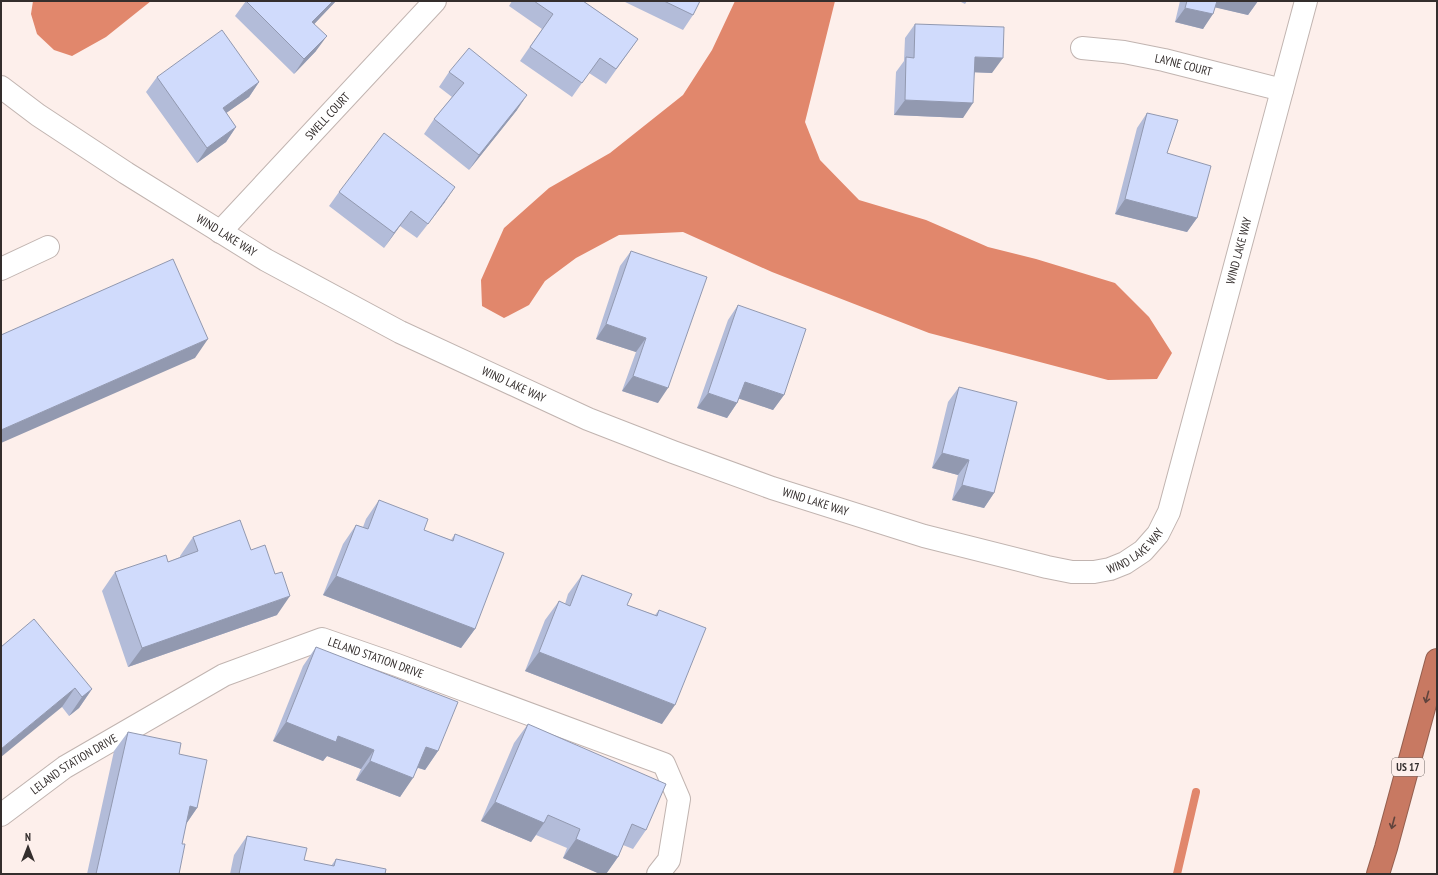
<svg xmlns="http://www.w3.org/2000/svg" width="1438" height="875" viewBox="0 0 1438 875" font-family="'PT Sans Narrow',sans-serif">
<rect width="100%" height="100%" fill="#fdefeb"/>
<path fill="#e1876c" d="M33 1H151L106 37 72 56 54 50 37 34 31 14Z
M735 1H835L805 122 820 160 859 200 926 220 988 247 1036 259 1115 283 1149 317 1172 353 1157 379 1108 380 929 333 772 272 683 232 619 235 576 258 545 281 529 305 504 318 482 306 481 280 504 228 549 188 610 153 683 95 712 50Z"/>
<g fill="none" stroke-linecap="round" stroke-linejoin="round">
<path stroke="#e1876c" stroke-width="8" d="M1177 874 1196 792"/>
<defs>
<g id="minor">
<path id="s1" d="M1082 48 1124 52 1164 60 1282 90"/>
<path id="s2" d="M1 87 38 115 126 173 266 260 400 332 588 419 673 452 772 488 924 536 1047 567 1072 572H1094L1110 569 1125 563 1143 551 1158 534 1169 512 1306 1"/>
<path id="s3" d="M220 232 435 1"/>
<path d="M1 269 48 247"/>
<path id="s4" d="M1 815 65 767 224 675 322 639 397 665 664 764 679 799 669 860 658 874"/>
</g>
<path id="highway" d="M1378 874 1386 848 1437 660"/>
</defs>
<use href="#minor" stroke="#c1b4b0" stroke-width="24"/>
<use href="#highway" stroke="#945f4f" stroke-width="24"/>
<use href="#minor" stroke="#fff" stroke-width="22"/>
<use href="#highway" stroke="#c87962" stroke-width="22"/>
</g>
<path fill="#b3bcd9" d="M246 1H336L314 24 316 51 294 74 235 16Z
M512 1H583L638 39 606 84 589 73 572 97 520 61 542 29 509 6Z
M623 1H700L693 15 683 30Z
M959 1H967L965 4Z
M1180 1H1258L1248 15 1215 7 1203 29 1175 22Z
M915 24 992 73 975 72 963 118 894 115 896 72 904 61 905 38Z
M449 72 517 110 469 170 424 134 434 119 452 97 439 87Z
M157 77 259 82 249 97 226 113 236 127 226 142 197 163 146 92Z
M1147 113 1167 153 1197 218 1187 232 1115 214 1137 128Z
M339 192 445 202 417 238 400 226 384 248 329 206Z
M631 251 658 403 622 391 636 352 596 339 620 266Z
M738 305 784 395 773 410 739 398 737 403 727 418 697 408 728 320Z
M959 387 994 493 984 508 952 500 958 475 932 468 948 402Z
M379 500 424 530 451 540 455 534 475 629 461 648 323 595 343 544 356 525 363 527 366 519Z
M193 537 251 550 277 615 128 667 102 591 115 572 168 562 180 557V556Z
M582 575 627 605 655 615 659 610 662 724 525 671 545 620 559 601 565 604 568 594Z
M1 647 92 689 79 708 69 716 62 707Z
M316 647 438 751 425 770 418 768 400 797 356 780 361 769 327 756 323 761 273 741 303 666Z
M528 724 646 830 633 849 623 845 618 857 606 874H600L563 858 567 848 536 835 531 842 481 821 514 743Z
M128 732 179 754 197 808 186 824 182 844 179 874H87L114 751Z
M247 836 304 860 331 866 336 859 385 874H230L234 855Z"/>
<path fill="#9299b0" d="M333 1H336L302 37 312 22Z
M1212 1H1258L1248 15 1209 6Z
M1185 8 1213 14 1203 29 1175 22Z
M327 36 316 51 294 74 304 59Z
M975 57 1003 58 992 73 965 72Z
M259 82 249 97 212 123 223 108Z
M527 95 517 110 469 170 479 155Z
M905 100 973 103 963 118 894 115Z
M236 127 226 142 197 163 207 148Z
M455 187 445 202 417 238 428 224Z
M1125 199 1197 218 1187 232 1115 214Z
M411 211 400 226 384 248 394 233Z
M606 324 646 338 636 352 596 339Z
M208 339 195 358 1 443V430Z
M633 376 668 388 658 403 622 391Z
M745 382 784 395 773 410 734 397Z
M708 393 737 403 727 418 697 408Z
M942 453 969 460 958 475 932 468Z
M962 485 994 493 984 508 952 500Z
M336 576 475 629 461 648 323 595Z
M290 596 277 615 128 667 142 648Z
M539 652 675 705 662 724 525 671Z
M75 688 62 707 1 757V749Z
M92 689 79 708 69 716 82 697Z
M286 722 338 736 374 750 361 769 327 756 323 761 273 741Z
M426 747 438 751 425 770 413 766Z
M370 761 413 778 400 797 356 780Z
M495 802 544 823 531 842 481 821Z
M190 806 197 808 184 827Z
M576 839 618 857 606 874H600L563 858Z"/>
<path fill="#d0dbfc" stroke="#9299b0" d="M246 1H333L312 22 327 36 304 59Z
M534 1H583L638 39 616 69 600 58 582 83 530 47 553 14Z
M664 1H700L693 15Z
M1187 1H1217L1213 14 1185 8Z
M915 24 1004 27 1003 58 975 57 973 103 905 100 906 57 914 58Z
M222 30 259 82 223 108 236 127 207 148 157 77Z
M469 48 527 95 479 155 434 119 464 83 449 72Z
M1147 113 1178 120 1167 153 1211 166 1197 218 1125 199Z
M384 133 455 187 428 224 411 211 394 233 339 192Z
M631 251 707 277 668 388 633 376 646 338 606 324Z
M173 259 208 339 1 430V335Z
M738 305 806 329 784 395 745 382 737 403 708 393Z
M959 387 1017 402 994 493 962 485 969 460 942 453Z
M379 500 428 519 424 530 453 541 455 534 504 553 475 629 336 576 356 525 368 529Z
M240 520 251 550 265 545 275 574 282 572 290 596 142 648 115 572 166 555 168 562 198 551 193 537Z
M582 575 632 594 627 605 657 616 659 610 706 628 675 705 539 652 559 601 570 606Z
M34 619 92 689 82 697 75 688 1 749V647Z
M316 647 458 702 438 751 426 747 413 778 370 761 374 750 338 736 336 742 286 722Z
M528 724 666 784 646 830 632 824 618 857 576 839 580 829 548 815 544 823 495 802Z
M128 732 181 743 179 754 207 760 197 808 190 806 182 844H185L179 874H96Z
M247 836 307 848 304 860 334 866 336 859 386 869 385 874H239Z"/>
<defs><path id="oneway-shaft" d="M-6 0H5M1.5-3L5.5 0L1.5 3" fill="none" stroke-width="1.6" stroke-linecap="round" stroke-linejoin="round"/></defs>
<g stroke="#60443d">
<use href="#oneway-shaft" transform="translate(1427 697) rotate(105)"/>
<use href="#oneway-shaft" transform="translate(1393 823) rotate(105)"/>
</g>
<g text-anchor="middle" stroke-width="3" stroke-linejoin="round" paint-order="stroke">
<rect fill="#fdefeb" stroke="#706866" stroke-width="1" x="1392" y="758" width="32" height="18" rx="3"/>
<g font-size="11" font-weight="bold" fill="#342e2d">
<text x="1408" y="771">US 17</text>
</g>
<g font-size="12" fill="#342e2d" stroke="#fdefeb">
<text dy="4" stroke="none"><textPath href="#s1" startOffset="103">LAYNE COURT</textPath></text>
<text dy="4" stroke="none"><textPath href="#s3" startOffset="158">SWELL COURT</textPath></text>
<text dy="4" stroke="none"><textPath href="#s2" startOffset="270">WIND LAKE WAY</textPath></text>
<text dy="4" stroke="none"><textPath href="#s2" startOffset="1578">WIND LAKE WAY</textPath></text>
<text dy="4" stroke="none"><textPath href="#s2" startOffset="594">WIND LAKE WAY</textPath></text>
<text dy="4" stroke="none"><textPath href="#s2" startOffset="918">WIND LAKE WAY</textPath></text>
<text dy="4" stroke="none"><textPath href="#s2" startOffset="1254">WIND LAKE WAY</textPath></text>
<text dy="4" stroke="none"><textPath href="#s4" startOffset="425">LELAND STATION DRIVE</textPath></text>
<text dy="4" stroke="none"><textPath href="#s4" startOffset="89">LELAND STATION DRIVE</textPath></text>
</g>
</g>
<rect width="1438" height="875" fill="none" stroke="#342e2d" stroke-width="4"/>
<g transform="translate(28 847)" stroke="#fdefeb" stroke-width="3" paint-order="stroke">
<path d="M0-3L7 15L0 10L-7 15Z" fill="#342e2d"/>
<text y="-6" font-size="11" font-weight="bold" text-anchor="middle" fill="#342e2d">N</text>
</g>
</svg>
